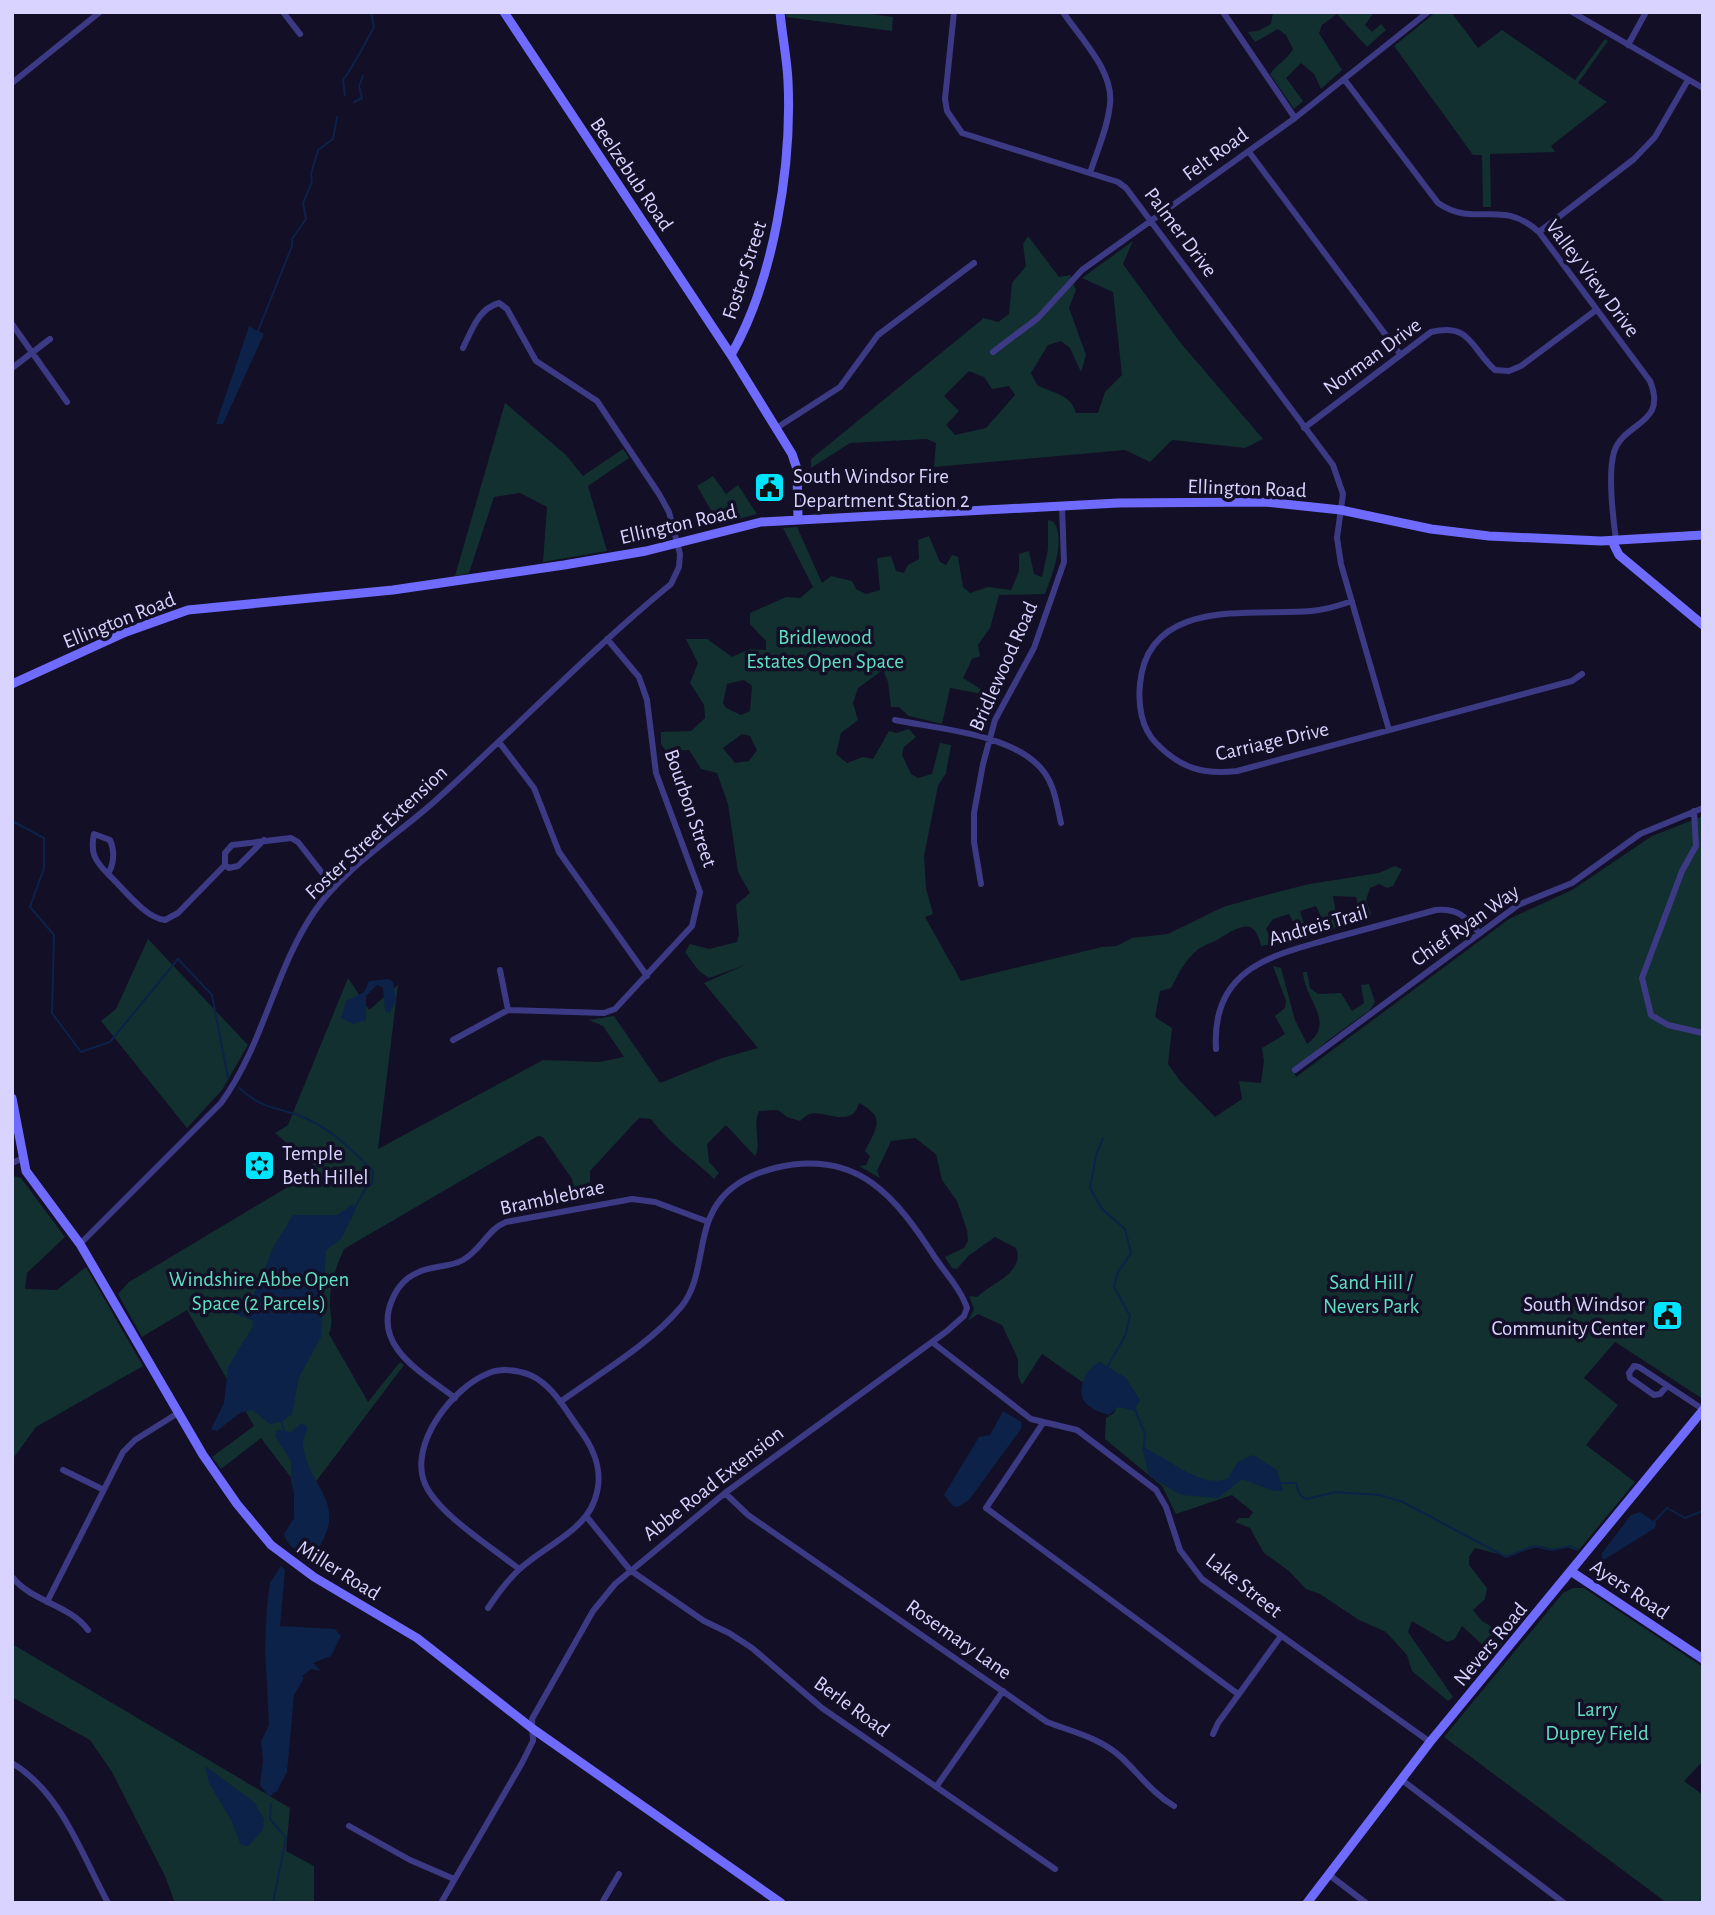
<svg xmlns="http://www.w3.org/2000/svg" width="1715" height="1915" viewBox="0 0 1715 1915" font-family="'Alegreya Sans',sans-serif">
<rect width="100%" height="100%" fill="#130f26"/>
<path fill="#12302f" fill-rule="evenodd" d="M786 12H856L893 17 892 31 786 17Z
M1273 12H1374L1365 25 1372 32 1381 24 1386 30 1367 47 1337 14 1322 25 1319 33 1342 70 1321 89 1314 74 1301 63 1286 78 1303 101 1294 109 1270 74C1277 64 1287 60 1293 49L1286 35 1278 29 1255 42 1248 32 1258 31 1271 24Z
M1436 12H1451L1478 48 1502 30 1575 80 1605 39 1608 41 1578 83 1607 102 1551 146 1555 152 1490 154 1491 207H1483L1482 155H1473L1394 46Z
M1028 236 1059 277 1070 275 1076 290 1069 308 1086 355 1081 372 1070 348 1061 341 1048 345 1031 373 1037 385C1054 394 1070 393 1076 413H1098L1105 392 1122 375 1113 292 1082 278 1133 241 1123 264 1179 341 1263 439 1245 448 1172 440 1150 462 1125 450 934 467 936 443 927 439 850 443 811 468V459L984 318 998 322 1009 314 1012 283 1026 266 1023 244ZM969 371 984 377 992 389 1009 386 1015 395 986 428 955 435 946 425 959 411 944 396Z
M505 403 566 455 583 476 623 449 629 458 588 486 607 551 543 562 547 507 520 493 494 497 469 573 455 576Z
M713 476 726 494 738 485 757 514 719 524 697 486Z
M1048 520 1054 522C1066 541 1052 575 1045 594L999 595 990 628 978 645 980 656 972 659 963 678 982 690V694L950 688 942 724 909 716 899 707H891L888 682 883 670 858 688 853 703 858 720 841 733 836 754 847 763 863 757 873 759 889 731 896 733 909 729 916 737 904 747 902 755 911 774 918 778 932 774 940 743 951 745 946 773 938 786 924 856 926 888 933 914 925 917 961 981 1102 947 1117 946 1132 938 1168 934 1223 907 1251 899 1309 884 1379 873 1395 866 1402 869 1393 886 1387 888 1379 884 1370 888 1366 900 1371 914 1366 919 1361 918 1356 897 1333 896 1338 925 1332 930 1321 931 1319 925 1323 921 1316 906 1300 911 1305 928 1300 935 1289 914 1273 919 1266 929 1273 944 1261 946C1254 912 1234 931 1215 941 1206 945 1199 947 1192 955 1183 964 1177 977 1171 988L1160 991 1155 1017 1172 1028 1168 1064 1181 1082 1215 1117 1242 1099 1239 1081 1261 1083 1264 1061 1262 1048 1285 1034 1275 1016 1285 1008 1286 1001 1273 966 1281 968 1295 1020 1307 1044C1337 1023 1304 999 1303 972H1307L1310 988 1318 994 1341 993 1352 1011 1364 1003 1361 985 1369 984 1375 1002 1370 1010 1327 1041 1294 1072 1296 1077 1509 919 1572 890 1652 836 1703 816V1399L1615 1342 1584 1378 1618 1405 1586 1445 1635 1482 1578 1551 1567 1547 1552 1549 1540 1546 1506 1556 1475 1548 1469 1557V1565L1487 1588 1485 1599 1473 1610 1482 1621 1508 1637 1481 1670 1477 1666 1488 1656V1650L1462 1626 1455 1639 1447 1642 1412 1621 1408 1632 1453 1697 1448 1701 1412 1671 1407 1655 1386 1632 1359 1620 1320 1594 1306 1589 1289 1571 1264 1553 1250 1528 1235 1522 1239 1518H1249L1253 1512 1232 1495 1176 1514 1162 1486 1105 1439 1106 1418 1114 1413 1117 1406 1042 1354 1022 1385 1018 1376V1359L1002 1325 978 1314 968 1321 974 1309 969 1296 977 1297C993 1282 1025 1273 1016 1248L995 1237 968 1256 957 1269 952 1268 945 1257 964 1248 968 1241 967 1230 957 1201 942 1180 936 1154 915 1138 891 1141 877 1171 880 1178 859 1166 866 1165 870 1156 865 1151C876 1128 887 1118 859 1103 852 1130 824 1109 809 1114 805 1116 803 1119 800 1121L787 1117 778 1110 759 1111C752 1124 762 1146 755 1156L726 1125 707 1144 709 1162 719 1173 714 1179C695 1160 666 1141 651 1119L639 1118 590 1171V1194L576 1197 572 1179 543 1137 538 1136 344 1249C336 1267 329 1286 330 1306 331 1318 333 1323 329 1334L368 1402 400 1362 404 1365 305 1496 261 1438 221 1469 212 1457 254 1426 187 1310 142 1337 118 1294 129 1282 318 1169 275 1133 288 1125 348 978 369 1010 398 985 378 1149 543 1060 599 1062 624 1057 603 1026 589 1020 614 1016 660 1083 722 1058 758 1048 704 983 747 964 709 978 699 971 685 952 690 944 709 949 737 942 739 934 736 905 750 893 738 872 728 804 717 773 701 769 689 750 666 751 661 744V732L691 731 705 718 704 705 690 683 698 663 686 639H707L732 657 750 649 766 650V641L750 624V613L786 597 800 598 813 587 783 528 797 527 822 583 831 576 852 581 856 589 866 594 880 590 877 558 891 556 896 571 904 573 908 565 919 559 918 540 929 536 940 562 946 565 952 555 958 557 963 587 970 593 988 587 1011 590 1019 571V554L1029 551 1034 574 1042 577 1048 549ZM744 680 752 686 750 711 741 715 726 708 723 703 727 684ZM742 734 750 736 757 750 749 761 735 763 723 748Z
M148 939 248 1045 222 1090 187 1128 101 1021 116 1009Z
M13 1176 21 1178 65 1237 27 1273 25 1289 57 1290 86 1267 143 1366 36 1427 12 1460Z
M1573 1588H1584L1703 1667V1761L1684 1781 1703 1795V1899L1700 1903H1667L1444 1737 1563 1593Z
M12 1644 290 1808 286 1851 314 1866V1903H175L165 1876 112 1772 90 1740 12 1697Z"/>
<path fill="#0c2248" d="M249 326 264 334 223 424H216Z
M389 979 393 982 396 1000 390 1013 385 1012 383 988 377 985 366 996V1020L353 1024 341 1018 346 1001 364 992 369 981Z
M353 1204 355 1211 341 1239 326 1250 321 1337 299 1377 292 1414 283 1421 270 1424 252 1410 240 1413 217 1431 211 1429 224 1403 228 1367 253 1326 252 1320 230 1312 228 1302 239 1297 251 1301 274 1246 293 1215H337Z
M1100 1362 1126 1378 1140 1400 1134 1411 1118 1407 1109 1415C1100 1413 1089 1408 1084 1401 1076 1388 1088 1366 1100 1362Z
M1003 1411 1022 1422 1021 1429 969 1500 958 1507 953 1506 944 1495 979 1437 990 1435Z
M302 1423 308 1428C306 1434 302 1438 303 1444 307 1486 347 1500 320 1546 317 1552 315 1555 308 1554 296 1552 287 1545 284 1534L294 1518V1493L291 1481V1461L275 1436 277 1430 291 1432Z
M1142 1447C1165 1455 1202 1491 1228 1478L1238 1462 1253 1455 1277 1470 1283 1491H1274L1242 1479 1218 1498 1181 1495 1149 1476Z
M1640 1512 1656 1523 1655 1528 1602 1561V1553L1631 1515Z
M281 1566 285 1570 280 1626 335 1629 341 1636 331 1656 313 1663 321 1671 311 1669 302 1676 304 1678 294 1695 287 1772 277 1791 269 1797 260 1785 263 1760 261 1741 269 1725 265 1649 267 1605 270 1583Z
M205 1766 254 1802 264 1819 263 1830 248 1846 241 1845 231 1820 209 1783Z"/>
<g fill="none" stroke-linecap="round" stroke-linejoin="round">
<path stroke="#0c2248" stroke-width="2" d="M345 95 343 80C356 62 364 45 374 27L371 12
M354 102 362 98 359 86 363 76
M258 331 292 246V239L306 219 303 203 312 182 311 174 318 150 333 139 337 117
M12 821 44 838V868L30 907 54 935 52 1013 81 1052 110 1042 178 959 212 995 228 1078
M239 1088C262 1108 270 1106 298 1115 328 1126 350 1148 373 1171L372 1184 366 1188 354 1209
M1103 1138 1096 1156 1090 1188 1102 1209 1125 1229 1131 1253 1117 1274 1114 1287 1130 1316 1126 1334 1108 1366
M1135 1409 1145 1434 1144 1448
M281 1420 285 1434
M1282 1483H1296L1300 1495 1306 1499 1336 1492 1380 1495 1403 1502 1506 1557 1534 1546 1552 1550 1571 1546 1578 1550
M1653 1523 1667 1508 1685 1518 1703 1511
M271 1804 270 1819 286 1838 273 1903"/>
<path stroke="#3d3a85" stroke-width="6" d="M283 12 300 34
M954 12 945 99 947 111 962 133 1118 182 1126 188 1333 465 1343 494 1337 538 1341 564 1389 730
M1063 12C1080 38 1114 71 1110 104 1108 127 1097 151 1090 173
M1223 12 1295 118
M1572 12 1703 88
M1628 45 1646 12
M1344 79 1438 203C1476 229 1500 197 1539 232L1650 381C1668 425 1624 421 1614 452 1608 473 1613 518 1616 540
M12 83 100 12
M1249 152 1400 354
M1539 232 1634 159 1655 137 1688 80
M12 324 67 402
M993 352 1038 318 1082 270 1295 118 1428 12
M12 368 50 339
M778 427 840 387 878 335 974 263
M1304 428 1431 332C1471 322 1471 349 1495 370L1509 371 1521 366 1596 310
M1352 601C1338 606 1325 610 1311 611 1251 616 1148 597 1140 684 1138 704 1141 728 1156 743 1180 768 1203 775 1237 771L1572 681 1582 674
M895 720C939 729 1016 734 1044 772 1055 787 1057 806 1061 823
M499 742 534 788 559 852 647 976
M1694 811 1696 846 1682 871 1642 978 1651 1015 1668 1025 1703 1033
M225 865V853L232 845 291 838 298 842 334 888
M225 865 229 868 238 866 264 840
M108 874C114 864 115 851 110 840L94 834C90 853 95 861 108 874 123 888 145 918 165 920L178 913 225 865
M981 884 974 842V813L983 764 995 720 1034 648 1064 562 1062 506
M500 970 508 1010
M453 1040 508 1010 604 1013 615 1009 692 926 700 892 656 773 647 700 639 677 607 639
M1216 1049C1211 967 1273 955 1337 937 1370 928 1403 919 1436 910 1458 908 1466 917 1479 933
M1295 1070 1518 905 1572 883 1640 834 1703 808
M12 1163 21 1159
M80 1244 221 1103C264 1044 274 971 314 912 344 868 396 836 435 801 515 729 588 652 671 584L679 567 680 554 669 512 659 494 597 401 536 361 507 309 499 303C478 309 472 330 463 348
M932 1342 1031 1419 1077 1430 1156 1490 1166 1507 1180 1550 1202 1579 1430 1742
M1667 1386 1660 1394 1654 1395 1630 1378 1629 1373 1634 1366 1639 1367 1698 1406 1703 1409
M455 1398C423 1373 372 1347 392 1300 397 1288 405 1278 417 1273 431 1265 449 1268 463 1260 481 1250 488 1229 506 1222L632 1199 655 1202 706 1221
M1043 1423 986 1508 1238 1694
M63 1470 102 1489
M725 1493 748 1515 1047 1722C1073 1732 1101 1738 1122 1758 1140 1775 1152 1793 1174 1806
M586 1516 630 1570 704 1621 729 1633 752 1648 822 1708 1055 1869
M13 1578C33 1602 70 1605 88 1630
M47 1602 123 1452 135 1440 178 1413
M488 1608C498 1593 508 1579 522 1567 543 1548 582 1531 593 1504 605 1477 597 1453 580 1430 566 1411 553 1385 530 1375 518 1370 501 1368 489 1373 453 1387 408 1444 425 1484 438 1514 493 1548 519 1569
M1213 1734 1218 1723 1281 1636
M12 1763C61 1792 82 1855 108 1903
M1402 1780 1564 1903
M936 1787 1003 1691
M349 1826 410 1860 454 1879
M1328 1874 1366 1903
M441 1903 522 1763 533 1741 532 1719 593 1611 615 1584 725 1493 947 1331 964 1316 967 1308C961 1290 947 1275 936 1259 896 1197 858 1148 775 1168 755 1173 735 1182 721 1199 695 1230 706 1277 681 1307 649 1345 600 1373 560 1402
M602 1903 619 1874"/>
<path stroke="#6f6bff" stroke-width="9" d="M504 12 731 355
M780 12C782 35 787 58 788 81 792 166 774 280 731 355L792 454 797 469 798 519
M1616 540 1614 545 1619 555 1703 625
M12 684 126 632 188 610 393 590 564 565 646 551 761 522 1118 503 1265 502 1341 510 1431 529 1489 536 1601 541 1703 535
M12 1098 26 1171 80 1244 203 1455 237 1504 271 1545 314 1577 417 1638 533 1729 781 1903
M1572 1572 1703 1659
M1307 1903 1430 1742 1703 1410"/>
</g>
<defs>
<symbol id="civic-square" viewBox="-11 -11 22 22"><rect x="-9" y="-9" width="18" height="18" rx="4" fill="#00e5ff" stroke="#130f26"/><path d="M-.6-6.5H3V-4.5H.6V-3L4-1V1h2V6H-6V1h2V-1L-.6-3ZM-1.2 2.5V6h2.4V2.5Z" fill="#111"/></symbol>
<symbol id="synagogue-square" viewBox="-11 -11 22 22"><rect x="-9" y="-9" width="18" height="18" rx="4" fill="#00e5ff" stroke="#130f26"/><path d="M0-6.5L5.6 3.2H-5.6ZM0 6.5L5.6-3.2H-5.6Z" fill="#111"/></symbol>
</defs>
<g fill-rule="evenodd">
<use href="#civic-square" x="752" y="470" width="35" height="35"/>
<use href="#synagogue-square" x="242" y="1148" width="35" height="35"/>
<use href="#civic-square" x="1650" y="1298" width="35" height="35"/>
</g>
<g text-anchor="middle" stroke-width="7" stroke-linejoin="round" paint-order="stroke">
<g font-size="21" fill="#d9d4ff" stroke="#130f26">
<text transform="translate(1215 154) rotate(-36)" y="7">Felt Road</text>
<text transform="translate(632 174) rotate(56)" y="7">Beelzebub Road</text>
<text transform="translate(1181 232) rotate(53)" y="7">Palmer Drive</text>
<text transform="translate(744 270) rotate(-72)" y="7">Foster Street</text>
<text transform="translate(1593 278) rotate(53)" y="7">Valley View Drive</text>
<text transform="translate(1372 356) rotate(-36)" y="7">Norman Drive</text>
<text transform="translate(1247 488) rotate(2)" y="7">Ellington Road</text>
<text transform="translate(678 524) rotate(-13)" y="7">Ellington Road</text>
<text transform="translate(119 620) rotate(-22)" y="7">Ellington Road</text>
<text transform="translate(1003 666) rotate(-66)" y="7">Bridlewood Road</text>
<text transform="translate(1272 741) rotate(-13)" y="7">Carriage Drive</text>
<text transform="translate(691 808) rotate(71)" y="7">Bourbon Street</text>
<text transform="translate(376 832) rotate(-43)" y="7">Foster Street Extension</text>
<text transform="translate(1318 925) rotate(-16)" y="7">Andreis Trail</text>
<text transform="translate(1465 925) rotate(-35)" y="7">Chief Ryan Way</text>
<text transform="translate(552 1197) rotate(-12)" y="7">Bramblebrae</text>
<text transform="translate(713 1483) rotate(-38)" y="7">Abbe Road Extension</text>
<text transform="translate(339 1570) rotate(32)" y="7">Miller Road</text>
<text transform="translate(1244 1585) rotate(38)" y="7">Lake Street</text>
<text transform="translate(1630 1589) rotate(34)" y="7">Ayers Road</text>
<text transform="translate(959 1639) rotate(35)" y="7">Rosemary Lane</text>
<text transform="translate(1490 1644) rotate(-50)" y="7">Nevers Road</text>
<text transform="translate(852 1706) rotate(36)" y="7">Berle Road</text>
</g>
<g font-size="21" fill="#d9d4ff" stroke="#130f26" text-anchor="start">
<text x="793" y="483">South Windsor Fire<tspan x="793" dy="24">Department Station 2</tspan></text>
<text x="282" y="1160">Temple<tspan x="282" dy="24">Beth Hillel</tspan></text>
<text x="1645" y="1311" text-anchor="end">South Windsor<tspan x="1645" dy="24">Community Center</tspan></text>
</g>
<g font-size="21" fill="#5fe0c0" stroke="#130f26">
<text x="825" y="644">Bridlewood<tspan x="825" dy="24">Estates Open Space</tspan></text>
<text x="259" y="1286">Windshire Abbe Open<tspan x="259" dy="24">Space (2 Parcels)</tspan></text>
<text x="1371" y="1289">Sand Hill /<tspan x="1371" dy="24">Nevers Park</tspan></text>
<text x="1597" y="1716">Larry<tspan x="1597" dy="24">Duprey Field</tspan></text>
</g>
</g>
<rect width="1715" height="1915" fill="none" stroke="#d9d4ff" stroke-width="28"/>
</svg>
